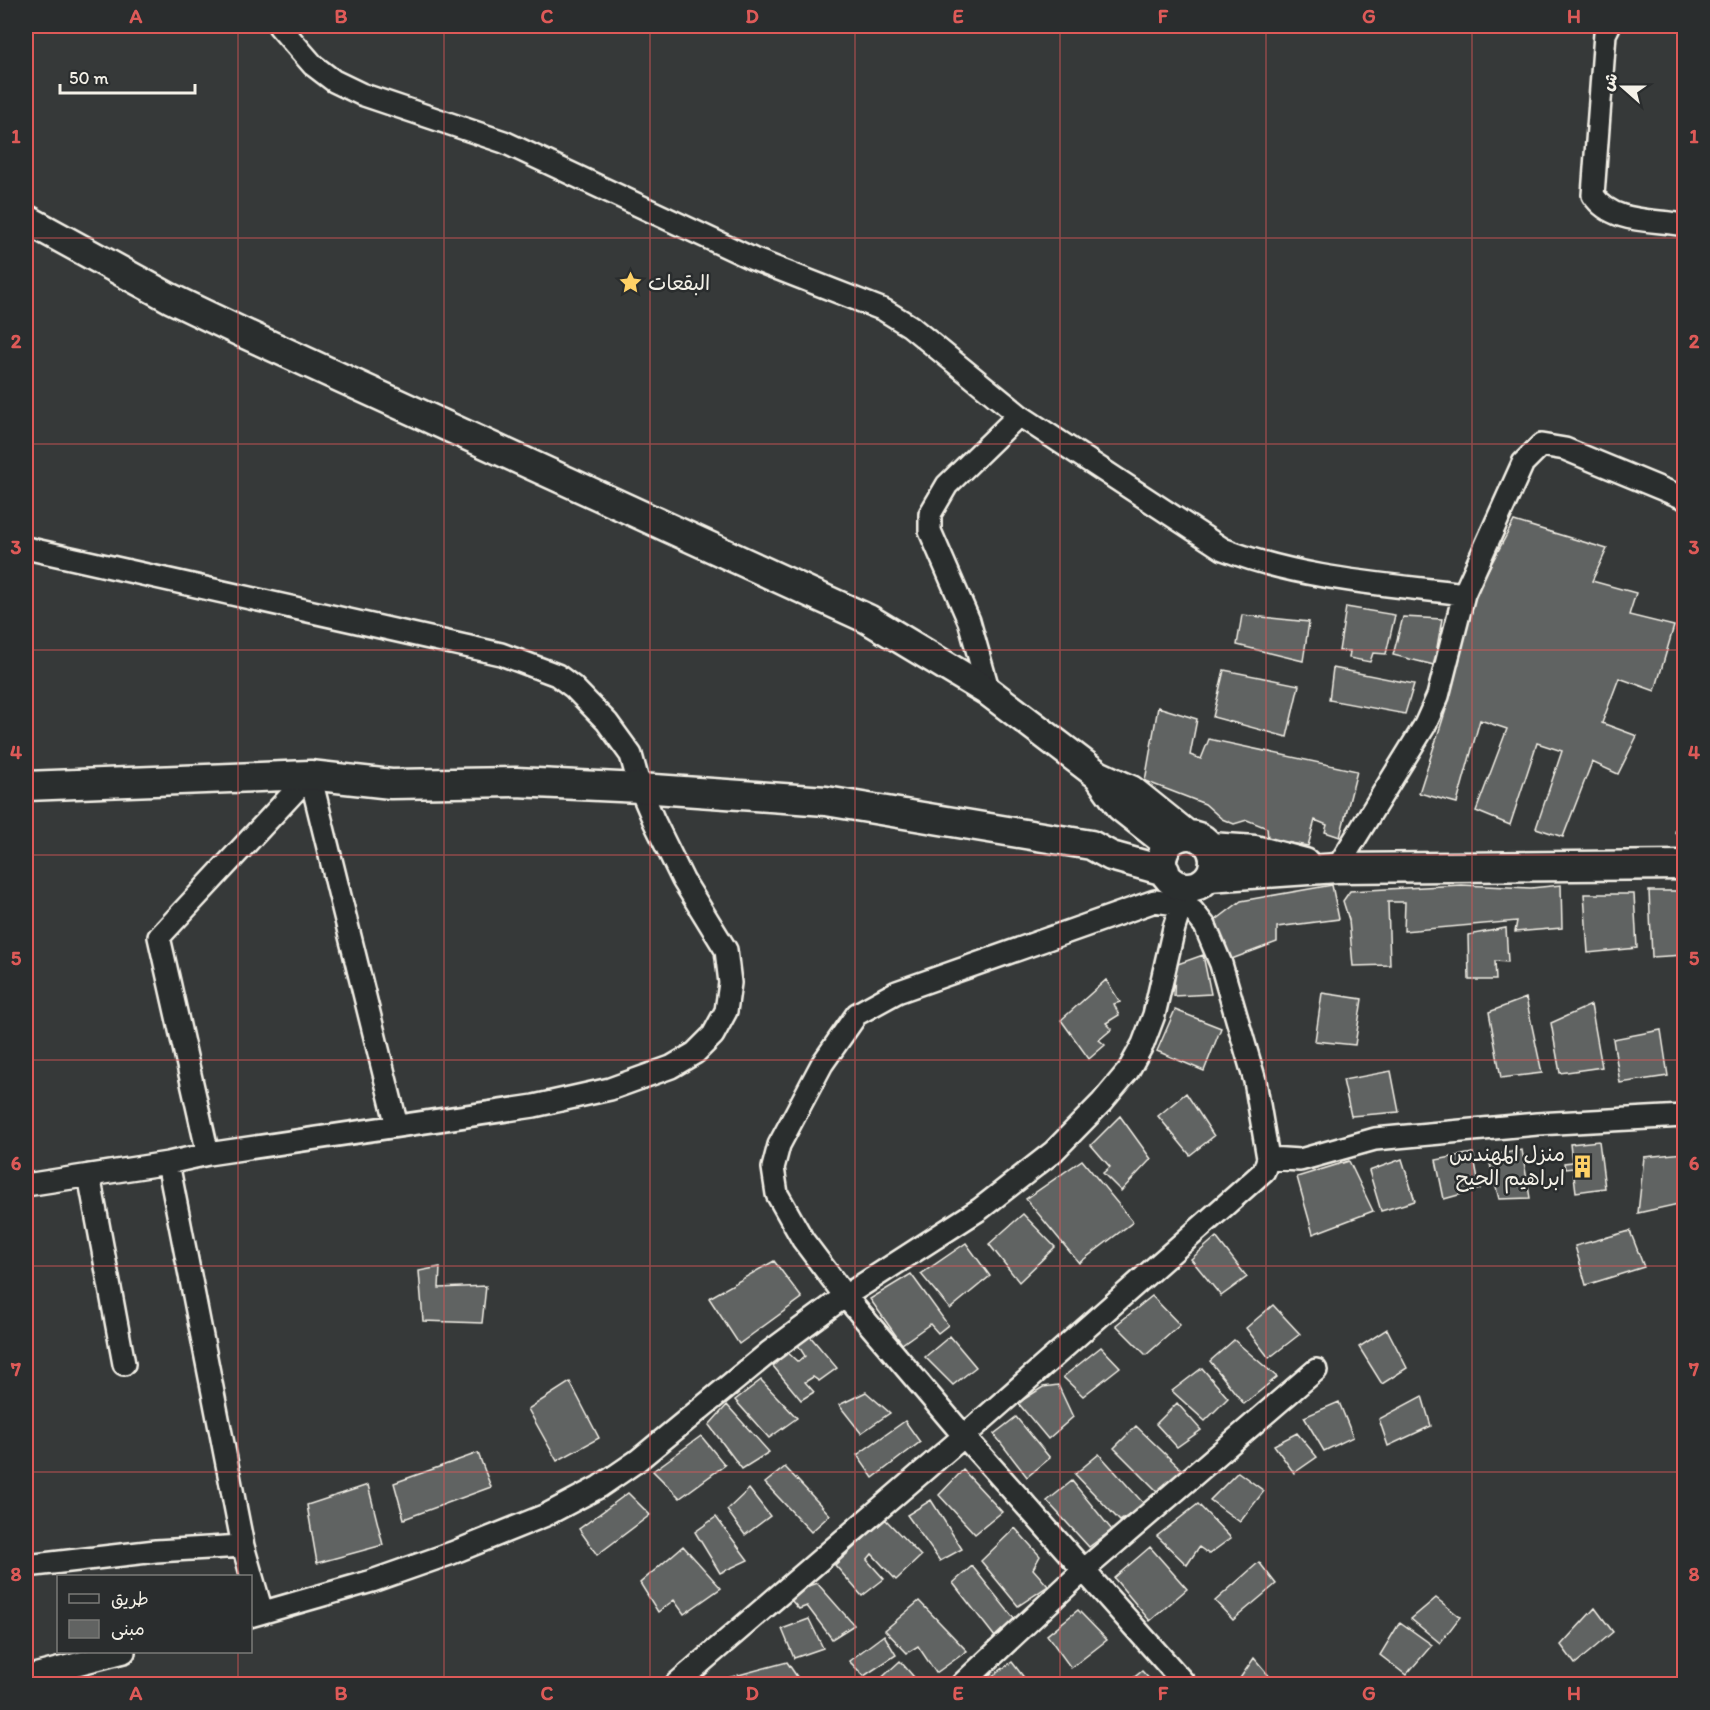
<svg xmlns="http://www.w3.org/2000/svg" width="1710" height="1710" viewBox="0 0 1710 1710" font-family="Itim,'Playpen Sans Arabic',sans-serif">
<rect width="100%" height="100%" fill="#363939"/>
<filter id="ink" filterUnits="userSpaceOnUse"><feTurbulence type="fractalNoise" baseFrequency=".0167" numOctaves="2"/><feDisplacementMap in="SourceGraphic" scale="12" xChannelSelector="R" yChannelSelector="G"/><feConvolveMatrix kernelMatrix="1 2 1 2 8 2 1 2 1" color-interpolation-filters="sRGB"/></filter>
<g filter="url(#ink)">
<path fill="#616362" stroke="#f4f1e8" stroke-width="1.5" d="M1514 521 1607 549 1592 581 1636 593 1629 615 1674 626 1655 691 1619 678 1602 723 1637 736 1618 774 1592 762 1563 837 1536 828 1562 751 1537 743 1510 825 1476 811 1507 729 1480 720 1457 803 1419 793 1448 703 1463 627 1471 602Z
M1346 607 1395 615 1386 654 1373 653 1370 662 1349 658 1350 651H1339Z
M1242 615 1309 622 1303 661 1237 645Z
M1403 617 1442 619 1434 665 1393 655Z
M1333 668 1414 684 1405 714 1329 700Z
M1224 670 1299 685 1287 737 1213 717Z
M1158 707 1197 719 1190 755 1201 759 1209 739 1357 771 1340 837 1325 832 1327 825 1315 820 1308 846 1268 839 1267 828 1247 820 1234 824 1222 819 1205 804 1145 781Z
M1684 789V834L1675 833Z
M1332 885 1339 919 1277 927V942L1229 960 1216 920 1241 901Z
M1461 885 1531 888 1561 885 1562 928 1515 932 1517 921 1404 931 1405 902H1388L1390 965 1353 966 1349 920 1343 901 1350 891Z
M1649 891H1684V955L1652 957Z
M1584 894H1634L1637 948 1588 953Z
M1506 928 1508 962 1495 961 1496 980H1469L1468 935Z
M1203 955 1211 994 1174 996 1175 965Z
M1106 980 1120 1002 1114 1004 1119 1015 1106 1023 1112 1029 1099 1040 1105 1045 1089 1059 1061 1020Z
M1322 993 1362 999 1355 1045 1315 1041Z
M1526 998 1542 1073 1501 1078 1489 1012Z
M1591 1005 1602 1067 1560 1073 1551 1023Z
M1175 1010 1221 1028 1204 1071 1157 1051Z
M1661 1030 1668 1076 1620 1083 1613 1039Z
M1391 1071 1399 1112 1351 1116 1343 1080Z
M1186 1093 1214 1136 1190 1155 1158 1116Z
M1120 1116 1151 1159 1121 1191 1103 1173 1110 1167 1091 1145Z
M1599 1141 1605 1188 1576 1192 1573 1168 1565 1169 1564 1163 1572 1162 1570 1144Z
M1522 1150 1530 1198 1499 1199 1488 1156Z
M1473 1153 1480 1189 1444 1199 1436 1160Z
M1684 1153 1683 1203 1638 1213 1644 1157Z
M1402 1159 1415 1201 1381 1211 1369 1171Z
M1082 1160 1133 1222 1079 1263 1026 1199Z
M1349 1161 1373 1211 1313 1234 1297 1177Z
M1023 1214 1055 1247 1019 1282 989 1244Z
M1630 1231 1644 1267 1586 1285 1575 1246Z
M1216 1237 1247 1277 1221 1296 1191 1259Z
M966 1243 990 1276 950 1309 921 1274Z
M774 1261 802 1298 739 1344 709 1298Z
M440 1267 439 1288 486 1286 482 1323 423 1321 419 1271Z
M911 1274 948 1325 938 1333 930 1324 902 1344 870 1299Z
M1152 1296 1180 1325 1146 1355 1116 1325Z
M1273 1305 1300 1334 1269 1358 1246 1328Z
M1387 1329 1407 1368 1382 1384 1359 1347Z
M809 1335 837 1368 819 1381 813 1377 805 1382 814 1392 801 1400 773 1366 787 1352 798 1362 805 1356 796 1342Z
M950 1336 976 1367 953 1385 925 1357Z
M1234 1340 1277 1377 1244 1404 1210 1361Z
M1101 1347 1120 1367 1083 1396 1063 1377Z
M1202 1368 1228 1398 1205 1421 1172 1391Z
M761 1380 797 1418 769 1438 735 1400Z
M570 1382 599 1438 557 1461 528 1409Z
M1058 1385 1073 1417 1048 1439 1018 1403 1043 1387Z
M866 1392 890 1413 861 1433 839 1405Z
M1422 1396 1431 1426 1388 1446 1379 1419Z
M1339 1402 1353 1437 1324 1451 1304 1417Z
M1177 1403 1201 1430 1177 1447 1156 1424Z
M727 1405 769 1452 742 1469 709 1425Z
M1016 1417 1050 1458 1027 1477 994 1434Z
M905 1421 920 1442 873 1478 857 1455Z
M1136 1426 1183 1471 1158 1492 1114 1448Z
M1297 1433 1317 1457 1294 1473 1274 1445Z
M701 1436 725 1465 680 1498 653 1471Z
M478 1453 491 1487 404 1519 394 1483Z
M1099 1454 1145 1505 1120 1521 1075 1474Z
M785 1467 830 1515 811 1532 765 1483Z
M963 1470 1002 1512 975 1534 939 1495Z
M1238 1472 1264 1491 1240 1522 1210 1500Z
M1072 1481 1112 1530 1089 1547 1047 1501Z
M368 1485 383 1545 317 1563 307 1505Z
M749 1489 770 1516 745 1535 727 1510Z
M628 1493 650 1515 597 1555 579 1529Z
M931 1500 962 1549 940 1561 907 1515Z
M1198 1504 1231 1538 1209 1554 1199 1547 1187 1565 1157 1536Z
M716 1517 748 1560 720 1573 695 1532Z
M885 1519 921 1556 896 1580 872 1554 867 1560 884 1579 862 1596 835 1565Z
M1015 1528 1040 1556 1033 1569 1048 1586 1018 1606 981 1561Z
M683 1546 721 1588 684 1614 674 1600 658 1612 640 1583Z
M1150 1547 1187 1589 1150 1621 1114 1578Z
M1259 1562 1276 1584 1233 1620 1215 1601Z
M972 1566 1016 1621 995 1637 953 1583Z
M817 1583 854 1625 832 1639 807 1606 799 1609 791 1600 802 1588Z
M1436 1598 1460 1617 1440 1643 1411 1619Z
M919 1601 967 1651 936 1673 918 1646 907 1653 885 1630Z
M1595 1608 1613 1632 1575 1664 1561 1645Z
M1078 1610 1107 1640 1071 1668 1047 1635Z
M809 1619 823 1648 794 1658 782 1629Z
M1400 1622 1432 1645 1406 1675 1380 1655Z
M884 1635 896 1655 864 1676 849 1661Z
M1254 1658 1276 1684H1236Z
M900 1661 920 1684H875Z
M787 1662 802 1684H703L709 1683Z
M1012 1662 1029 1684H988L985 1681Z
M1142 1671 1154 1684H1126Z
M1684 1673V1684H1673Z"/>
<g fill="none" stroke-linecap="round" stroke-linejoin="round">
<defs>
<path id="street" d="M279 26 313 65 334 81 361 94 504 142 753 259 884 310 910 326 1019 415 1223 549C1299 579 1384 584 1464 594
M1609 26 1605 34 1593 195C1612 224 1653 219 1684 225
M26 548 501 654 557 675 573 687 607 722 631 755 640 788 654 821 683 880 726 950 730 983 726 1011 713 1035 695 1053 671 1067 610 1089 534 1106 208 1154 168 1163 26 1185
M989 692 969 621 930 531V514L947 485 1019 415
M310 775 397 1126
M1337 868 1425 725 1438 696 1464 594 1523 463 1541 445 1565 449 1684 498
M208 1154 159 937 310 775
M168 1163 243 1546 262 1612
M89 1175 124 1364
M26 1566 156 1551 243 1546
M250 1616 372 1581 452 1553 546 1515 599 1487 637 1461 768 1353 845 1296 980 1209 1053 1152 1102 1102 1128 1071 1143 1044 1154 1015 1174 928 1187 887
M26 1677 124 1652
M676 1684 964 1436 1246 1187 1264 1171 1268 1158 1300 1160 1375 1139 1537 1124 1684 1116
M962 1684 1085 1569 1316 1370
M1185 1684 964 1436 845 1296 803 1240 777 1194 773 1168 779 1145 822 1064 857 1014 897 992 1155 901 1183 905 1193 911 1205 926 1221 964 1255 1081 1268 1158"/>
<path id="secondary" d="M26 219 170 298 241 332 868 619 989 692 1098 775 1131 790 1187 835
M1098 775 1121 807 1168 844
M26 786 310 775 391 784 516 782 640 788 826 801 1091 845 1111 856 1165 871
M1162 861a26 26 0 1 1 52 0a26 26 0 1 1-52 0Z
M1210 847 1255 850 1305 863
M1209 877 1337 868 1684 865"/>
</defs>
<use href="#street" stroke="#f4f1e8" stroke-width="26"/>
<use href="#secondary" stroke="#f4f1e8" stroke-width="33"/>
<use href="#street" stroke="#2a2d2e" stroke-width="21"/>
<use href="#secondary" stroke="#2a2d2e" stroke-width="28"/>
</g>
</g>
<path fill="none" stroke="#de5a58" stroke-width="1.5" stroke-opacity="0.55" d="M238 26V1576M444 26V1684M650 26V1684M855 26V1684M1060 26V1684M1266 26V1684M1472 26V1684M26 238H1684M26 444H1684M26 650H1684M26 855H1684M26 1060H1684M26 1266H1684M26 1472H1684M238 1652V1684"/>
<defs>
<symbol id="sight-bare" viewBox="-9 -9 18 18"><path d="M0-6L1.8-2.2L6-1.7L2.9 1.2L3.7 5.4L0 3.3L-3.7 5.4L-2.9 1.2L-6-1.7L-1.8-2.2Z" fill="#ffd166" stroke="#2a2d2e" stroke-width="2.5" paint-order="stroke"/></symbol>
<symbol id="building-bare" viewBox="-9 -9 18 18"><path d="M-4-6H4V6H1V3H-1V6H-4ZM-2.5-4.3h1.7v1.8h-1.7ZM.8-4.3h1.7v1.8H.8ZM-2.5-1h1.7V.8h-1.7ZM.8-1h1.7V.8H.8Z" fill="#ffd166" stroke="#2a2d2e" stroke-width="2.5" paint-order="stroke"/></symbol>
</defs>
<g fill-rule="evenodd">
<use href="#sight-bare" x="614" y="266" width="33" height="33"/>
<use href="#building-bare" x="1566" y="1150" width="33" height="33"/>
</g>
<g text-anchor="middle" stroke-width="5" stroke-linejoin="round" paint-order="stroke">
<g font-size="21" fill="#f4f1e8" stroke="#2a2d2e" text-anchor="start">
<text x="648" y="290">البقعات</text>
<text x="1565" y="1161" text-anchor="end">منزل المهندس<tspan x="1565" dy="24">ابراهيم الحيح</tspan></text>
</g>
</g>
<rect width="1710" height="1710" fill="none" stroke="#2a2d2e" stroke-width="66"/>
<rect x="57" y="1575" width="195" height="78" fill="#2a2d2e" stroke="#7b7b78" stroke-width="1.5"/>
<rect x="69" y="1594" width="30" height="9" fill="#2a2d2e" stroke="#7b7b78" stroke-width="1.5"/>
<text x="111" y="1605" font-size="18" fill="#f4f1e8">طريق</text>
<rect x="69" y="1620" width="30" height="18" fill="#616362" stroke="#7b7b78" stroke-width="1.5"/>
<text x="111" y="1635" font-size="18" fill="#f4f1e8">مبنى</text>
<g transform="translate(1623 87) rotate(291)" stroke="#2a2d2e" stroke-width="4.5" paint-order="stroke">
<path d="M0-4.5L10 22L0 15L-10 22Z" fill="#f4f1e8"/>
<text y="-9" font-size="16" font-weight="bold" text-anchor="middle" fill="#f4f1e8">ش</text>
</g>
<path d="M60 84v9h135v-9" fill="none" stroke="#f4f1e8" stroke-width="3"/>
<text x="69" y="84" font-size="18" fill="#f4f1e8" stroke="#2a2d2e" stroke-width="4.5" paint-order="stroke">50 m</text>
<rect x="33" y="33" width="1644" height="1644" fill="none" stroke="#de5a58" stroke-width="2"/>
<g font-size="20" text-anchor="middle" font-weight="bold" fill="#de5a58">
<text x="136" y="23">A</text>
<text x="341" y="23">B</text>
<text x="547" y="23">C</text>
<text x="752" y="23">D</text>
<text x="958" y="23">E</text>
<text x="1163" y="23">F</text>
<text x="1369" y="23">G</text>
<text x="1574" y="23">H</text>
<text x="16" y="143">1</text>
<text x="1694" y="143">1</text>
<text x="16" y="348">2</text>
<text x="1694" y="348">2</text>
<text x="16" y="554">3</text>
<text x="1694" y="554">3</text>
<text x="16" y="759">4</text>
<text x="1694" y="759">4</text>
<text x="16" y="965">5</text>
<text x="1694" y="965">5</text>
<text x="16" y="1170">6</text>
<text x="1694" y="1170">6</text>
<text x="16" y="1376">7</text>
<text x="1694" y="1376">7</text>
<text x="16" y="1581">8</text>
<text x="1694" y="1581">8</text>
<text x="136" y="1700">A</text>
<text x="341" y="1700">B</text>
<text x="547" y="1700">C</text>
<text x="752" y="1700">D</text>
<text x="958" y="1700">E</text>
<text x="1163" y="1700">F</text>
<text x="1369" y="1700">G</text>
<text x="1574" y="1700">H</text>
</g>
</svg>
